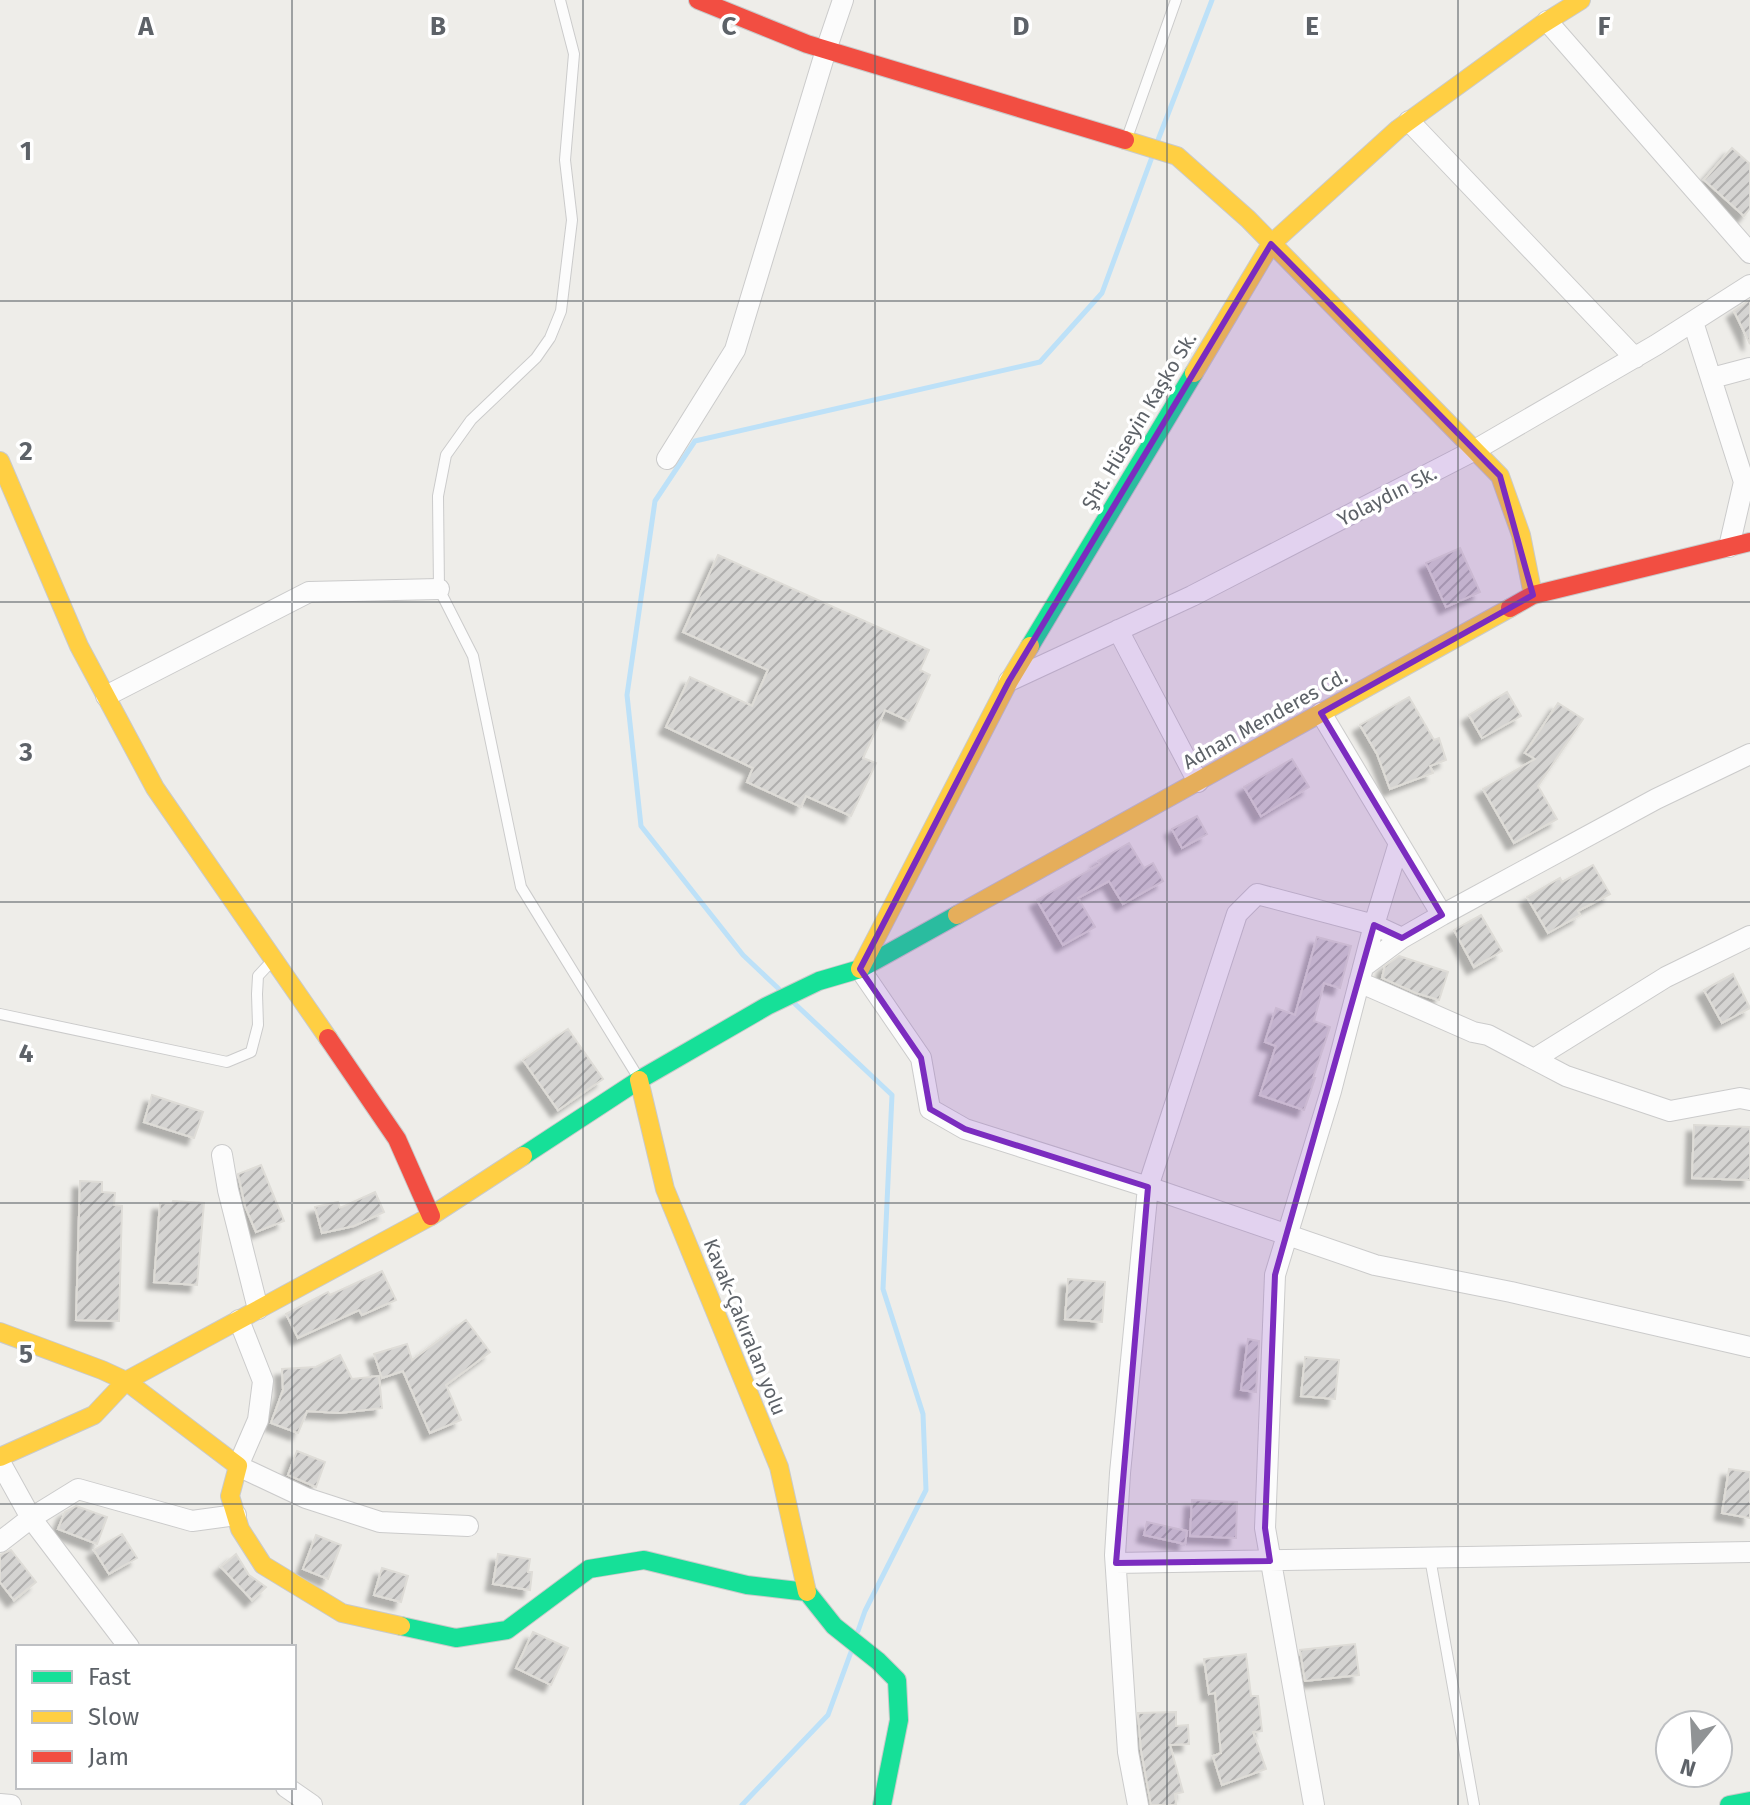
<svg xmlns="http://www.w3.org/2000/svg" width="1750" height="1805" viewBox="0 0 1750 1805" font-family="'Fira Sans',sans-serif">
<defs>
<pattern id="building-hatch" width="6" height="6" patternUnits="userSpaceOnUse" patternTransform="scale(2)"><rect width="6" height="6" fill="#d5d4d2"/><path d="M-1 1l2-2M0 6l6-6M5 7l2-2" fill="none" stroke="#b0afae"/></pattern>
<filter id="shadow"><feDropShadow dx="-7" dy="7" stdDeviation="2" flood-color="#0004"/></filter>
</defs>
<rect width="100%" height="100%" fill="#eeede9"/>
<g fill="none" stroke-linecap="round" stroke-linejoin="round">
<path stroke="#bde1f8" stroke-width="5" d="M1158 140 1212 0
M780 990 743 955 641 826 627 695 655 501 695 441 1040 362 1102 293 1152 157
M793 1002 892 1095 883 1289 923 1414 926 1490 865 1611 858 1631
M742 1805 828 1715 851 1652"/>
</g>
<path fill="url(#building-hatch)" stroke="#dedcd7" stroke-width="2" filter="url(#shadow)" d="M1732 148 1750 164V208L1744 216 1704 180Z
M1750 300V344L1734 311Z
M1460 548 1480 592 1446 607 1426 563Z
M718 555 929 650 920 670 930 675 909 721 885 710 863 758 876 763 851 816 806 796 801 807 747 782 753 768 666 727 690 677 752 706 768 670 683 632Z
M1507 692 1521 716 1482 738 1469 715Z
M1409 697 1434 740 1439 738 1446 760 1430 766 1433 773 1390 789 1377 754 1360 725Z
M1558 703 1583 719 1538 786 1557 819 1514 843 1483 789 1535 759 1525 753Z
M1292 759 1309 787 1261 816 1244 787Z
M1197 816 1207 834 1182 848 1172 829Z
M1129 843 1144 868 1153 863 1163 881 1123 904 1109 881 1078 898 1095 927 1063 945 1037 900 1100 864 1098 861Z
M1593 865 1610 894 1578 911 1580 915 1548 933 1527 897 1560 878 1562 882Z
M1481 915 1502 951 1474 967 1454 930Z
M1317 937 1351 946 1340 988 1324 983 1314 1021 1330 1027 1313 1078H1315L1304 1110 1260 1095 1276 1046 1265 1042 1276 1008 1295 1015Z
M1399 956 1448 972 1439 1000 1416 993 1382 978 1385 966Z
M1733 974 1750 1008 1722 1023 1704 990Z
M568 1029 603 1079 558 1110 523 1060Z
M152 1095 203 1112 194 1138 144 1122Z
M1694 1125 1750 1127V1180L1692 1178Z
M261 1165 284 1221 256 1232 245 1206 238 1174Z
M80 1181 102 1182V1192L115 1193 114 1205 122 1206 119 1321 76 1320Z
M375 1192 384 1212 354 1226 322 1233 315 1207 338 1202 340 1208Z
M173 1201 204 1203 197 1285 154 1282 160 1203 172 1204Z
M382 1271 396 1300 362 1315 359 1310 298 1338 286 1314 328 1292 330 1295Z
M1068 1279 1105 1282 1102 1322 1065 1319Z
M466 1320 490 1352 446 1385 461 1420 430 1433 403 1371 382 1378 374 1354 407 1344 412 1360Z
M1248 1339 1259 1341 1256 1392 1241 1390Z
M340 1355 352 1379 379 1376 382 1408 339 1413 307 1411 298 1433 271 1423 283 1390 282 1369 316 1367Z
M1305 1357 1339 1360 1335 1399 1301 1396Z
M297 1451 325 1462 316 1487 288 1475Z
M1729 1469 1750 1472V1518L1722 1513Z
M1192 1500 1237 1502 1236 1538 1190 1536Z
M76 1506 107 1517 97 1544 58 1529 65 1512Z
M1147 1522 1187 1531 1185 1544 1144 1535Z
M122 1534 137 1558 109 1574 94 1550Z
M316 1535 341 1545 328 1579 303 1569Z
M11 1550 36 1582 14 1600 0 1582V1555Z
M236 1554 249 1575 266 1587 252 1600 221 1567Z
M498 1554 530 1559 528 1572H532L530 1590 493 1584Z
M382 1568 408 1576 401 1602 374 1595Z
M533 1632 568 1648 551 1685 516 1668Z
M1355 1644 1359 1675 1305 1681 1300 1650Z
M1246 1654 1251 1696H1258L1262 1731 1253 1732 1266 1769 1222 1785 1213 1756 1221 1753 1215 1693 1209 1694 1204 1659Z
M1176 1712V1726L1188 1725 1189 1744 1170 1745 1183 1792 1175 1794 1176 1805H1151L1141 1750 1138 1713Z"/>
<g fill="none" stroke-linecap="round" stroke-linejoin="round">
<defs>
<path id="lane" d="M560 0 574 54 565 160 572 220 561 311 550 338 536 358 471 420 446 455 438 496 439 589 473 656 521 887 638 1077
M1127 138 1176 0
M0 1014 227 1062 251 1052 258 1025 257 994 258 976 271 962
M1430 1558 1474 1805"/>
<path id="street" d="M1547 21 1750 253
M1409 121 1635 358
M1693 322 1744 482 1729 547
M1712 378 1750 368
M667 459 735 350 826 50 843 0
M1118 630 1198 782
M1009 681 1192 596 1475 450 1656 345 1750 285
M106 696 309 592 439 589
M1321 713 1442 915
M1363 967 1402 938 1442 915 1656 799 1750 754
M860 969 921 1058 930 1109 965 1129 1148 1187 1375 1265 1511 1292 1750 1347
M1359 982 1473 1032 1488 1035 1566 1076 1670 1111 1740 1098 1750 1100
M1534 1059 1666 977 1750 936
M222 1155 228 1190 258 1309
M239 1320 263 1381 258 1420 238 1466 306 1498 380 1522 468 1526
M0 1462 31 1518 129 1647
M0 1542 31 1518 78 1489 192 1521 236 1515
M1116 1563 1750 1552
M286 1787 312 1805
M0 1804 11 1805
M1138 1805 1128 1752 1115 1555 1120 1473 1148 1187 1237 914 1257 894 1374 925 1402 938
M1314 1805 1265 1528 1275 1275 1331 1091 1374 925 1399 843"/>
<path id="fast" d="M1030 646 1194 373
M523 1156 639 1080 767 1006 819 981 860 969 957 915
M401 1626 456 1638 507 1630 589 1569 644 1560 747 1585 807 1592 834 1626 878 1661 897 1680 899 1720 882 1805
M1729 1805 1750 1801"/>
<path id="slow" d="M1125 140 1177 156 1248 219 1500 476 1521 535 1533 595
M1194 373 1271 244 1398 129 1541 25 1581 0
M0 461 79 646 155 788 328 1038
M957 915 1510 608
M860 969 1009 681 1030 646
M639 1080 665 1189 779 1467 807 1592
M0 1332 102 1370 126 1381 238 1466 230 1496 240 1529 263 1565 342 1613 401 1626
M0 1457 94 1415 126 1381 431 1216 523 1156"/>
<path id="jam" d="M698 0 807 44 1125 140
M1510 608 1533 595 1750 542
M328 1038 397 1139 431 1216"/>
</defs>
<use href="#lane" stroke="#cbcbcb" stroke-width="12"/>
<use href="#street" stroke="#cbcbcb" stroke-width="22"/>
<use href="#fast" stroke="#c9caca" stroke-width="20"/>
<use href="#slow" stroke="#c9caca" stroke-width="20"/>
<use href="#jam" stroke="#c9caca" stroke-width="20"/>
<use href="#lane" stroke="#fcfcfc" stroke-width="10"/>
<use href="#street" stroke="#fcfcfc" stroke-width="20"/>
<use href="#fast" stroke="#16e098" stroke-width="18"/>
<use href="#slow" stroke="#ffcf43" stroke-width="18"/>
<use href="#jam" stroke="#f24e42" stroke-width="18"/>
</g>
<path fill="#7b2cbf" fill-opacity="0.2" stroke="#7b2cbf" stroke-width="6" stroke-linejoin="round" d="M1271 244 1500 476 1533 595 1321 713 1442 915 1402 938 1374 925 1275 1275 1265 1528 1270 1561 1116 1563 1148 1187 965 1129 930 1109 921 1058 860 969 1009 681Z"/>
<path fill="none" stroke="#5d6268" stroke-width="2" stroke-opacity="0.55" d="M292 0V1647M583 0V1805M875 0V1805M1167 0V1805M1458 0V1805M0 301H1750M0 602H1750M0 902H1750M0 1203H1750M0 1504H1750M292 1787V1805"/>
<g text-anchor="middle" stroke-width="7" stroke-linejoin="round" paint-order="stroke">
<g font-size="20" fill="#5d6268" stroke="#fff">
<text transform="translate(1139 421) rotate(-59)" y="7">Şht. Hüseyin Kaşko Sk.</text>
<text transform="translate(1387 496) rotate(-27)" y="7">Yolaydın Sk.</text>
<text transform="translate(1265 719) rotate(-29)" y="7">Adnan Menderes Cd.</text>
<text transform="translate(745 1327) rotate(68)" y="7">Kavak-Çakıralan yolu</text>
</g>
</g>
<g font-size="26" text-anchor="middle" font-weight="bold" fill="#5d6268" stroke="#fff" stroke-width="7" stroke-linejoin="round" paint-order="stroke">
<text x="146" y="35">A</text>
<text x="438" y="35">B</text>
<text x="729" y="35">C</text>
<text x="1021" y="35">D</text>
<text x="1312" y="35">E</text>
<text x="1604" y="35">F</text>
<text x="26" y="160">1</text>
<text x="26" y="460">2</text>
<text x="26" y="761">3</text>
<text x="26" y="1062">4</text>
<text x="26" y="1363">5</text>
</g>
<rect x="16" y="1645" width="280" height="144" fill="#ffffff" stroke="#bec0c3" stroke-width="2"/>
<rect x="32" y="1671" width="40" height="12" fill="#16e098" stroke="#bec0c3" stroke-width="2"/>
<text x="88" y="1685" font-size="24" fill="#5d6268">Fast</text>
<rect x="32" y="1711" width="40" height="12" fill="#ffcf43" stroke="#bec0c3" stroke-width="2"/>
<text x="88" y="1725" font-size="24" fill="#5d6268">Slow</text>
<rect x="32" y="1751" width="40" height="12" fill="#f24e42" stroke="#bec0c3" stroke-width="2"/>
<text x="88" y="1765" font-size="24" fill="#5d6268">Jam</text>
<g transform="translate(1694 1749) rotate(198)"><circle r="38" fill="#ffffff" stroke="#bec0c3" stroke-width="2"/>
<path d="M0-6L14 30L0 20L-14 30Z" fill="#909395"/>
<text y="-12" font-size="22" font-weight="bold" text-anchor="middle" fill="#5d6268">N</text>
</g>
</svg>
